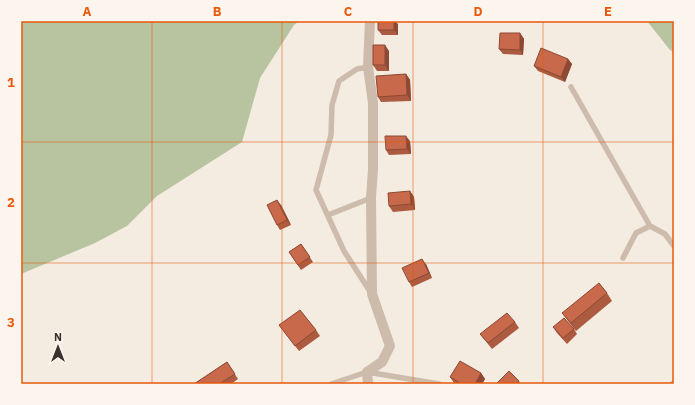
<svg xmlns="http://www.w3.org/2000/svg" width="695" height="405" viewBox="0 0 695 405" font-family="'IBM Plex Sans',sans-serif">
<rect width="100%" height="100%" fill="#f4ebe1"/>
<path fill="#b8c4a0" d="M21 21H299L294 25 260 78 242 142 157 196 127 226 95 243 21 274Z
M647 21H674V52L670 50Z"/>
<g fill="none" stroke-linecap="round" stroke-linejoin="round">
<path stroke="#cdbbac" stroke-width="5.5" d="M368 67 357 69 339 81 332 105 331 135 316 190 344 251 371 293
M571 87 650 226
M328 215 371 198
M623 258 636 233 650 226 665 234 674 246
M331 384 367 372 439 384
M672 384 674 383"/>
<path stroke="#cdbbac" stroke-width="10" d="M368 384 367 372 382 362 390 346 372 294 371 198 373 169V103L368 67 370 21"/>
</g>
<path fill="#ac5a40" d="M398 24V35H382L378 30Z
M520 33 524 39 523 55 503 54 499 49Z
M389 51V71H377L373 65Z
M568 59 572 64 565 82 538 71 534 66Z
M406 74 410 80 411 101 381 102 378 97Z
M410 141 411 154 389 155 386 150Z
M410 191 414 197 415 210 393 212 389 206Z
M281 205 291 225 280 230 277 225Z
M301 244 313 262 301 270 289 252Z
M426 264 432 278 412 287 409 282Z
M607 293 612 301 576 331 568 321 562 313Z
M515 322 519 328 492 349 480 334Z
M279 325 316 330 320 336 299 351Z
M553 327 574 329 577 334 567 344 557 333Z
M227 362 238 379 231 384H194Z
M481 373 485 379 482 384H456L454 383 450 377Z
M519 381 521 384H496Z"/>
<path fill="#8c4a34" d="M394 21H395L398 24V35L394 30Z
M520 33 524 39 523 55 520 50Z
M385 45 389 51V71L385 65Z
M568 59 572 64 565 82 561 77Z
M406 74 410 80 411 101 407 95Z
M406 136 410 141 411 154 407 149Z
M410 191 414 197 415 210 411 204Z
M277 200 281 205 291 225 287 220Z
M422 259 426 264 432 278 429 273Z
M481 373 485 379 482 384H475Z"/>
<path fill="#c8694b" stroke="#8c4a34" d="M378 21H394V30H378Z
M500 33H520V50L499 49Z
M373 45H385V65H373Z
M541 48 568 59 561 77 534 66Z
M406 74 407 95 378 97 376 76Z
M385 136H406L407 149 386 150Z
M410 191 411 204 389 206 388 193Z
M277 200 287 220 277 225 267 205Z
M301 244 310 257 298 265 289 252Z
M422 259 429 273 409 282 402 268Z
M599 283 607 293 571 323 562 313Z
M300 310 316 330 295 346 279 325Z
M507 313 515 322 488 343 480 334Z
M564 318 574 329 563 338 553 327Z
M460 361 481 373 475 384H462L450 377Z
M227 362 235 374 219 384H194Z
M509 371 519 381 516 384H496Z"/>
<path fill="none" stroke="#e8590c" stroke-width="1" stroke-opacity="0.55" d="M152 21V384M282 21V384M413 21V384M543 21V384M21 142H674M21 263H674"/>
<rect width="695" height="405" fill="none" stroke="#fbf5ee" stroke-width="44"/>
<g transform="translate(58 347)" stroke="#fbf5ee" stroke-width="3" paint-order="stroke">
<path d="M0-3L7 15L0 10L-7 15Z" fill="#3b302b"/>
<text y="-6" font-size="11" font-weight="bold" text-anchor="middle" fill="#3b302b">N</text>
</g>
<rect x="22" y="22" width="651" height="361" fill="none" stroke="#e8590c" stroke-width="1.5"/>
<g font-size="13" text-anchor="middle" font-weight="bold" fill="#e8590c">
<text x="87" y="16">A</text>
<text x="217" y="16">B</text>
<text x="348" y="16">C</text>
<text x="478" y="16">D</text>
<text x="608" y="16">E</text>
<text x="11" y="87">1</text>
<text x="11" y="207">2</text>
<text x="11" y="327">3</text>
</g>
</svg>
